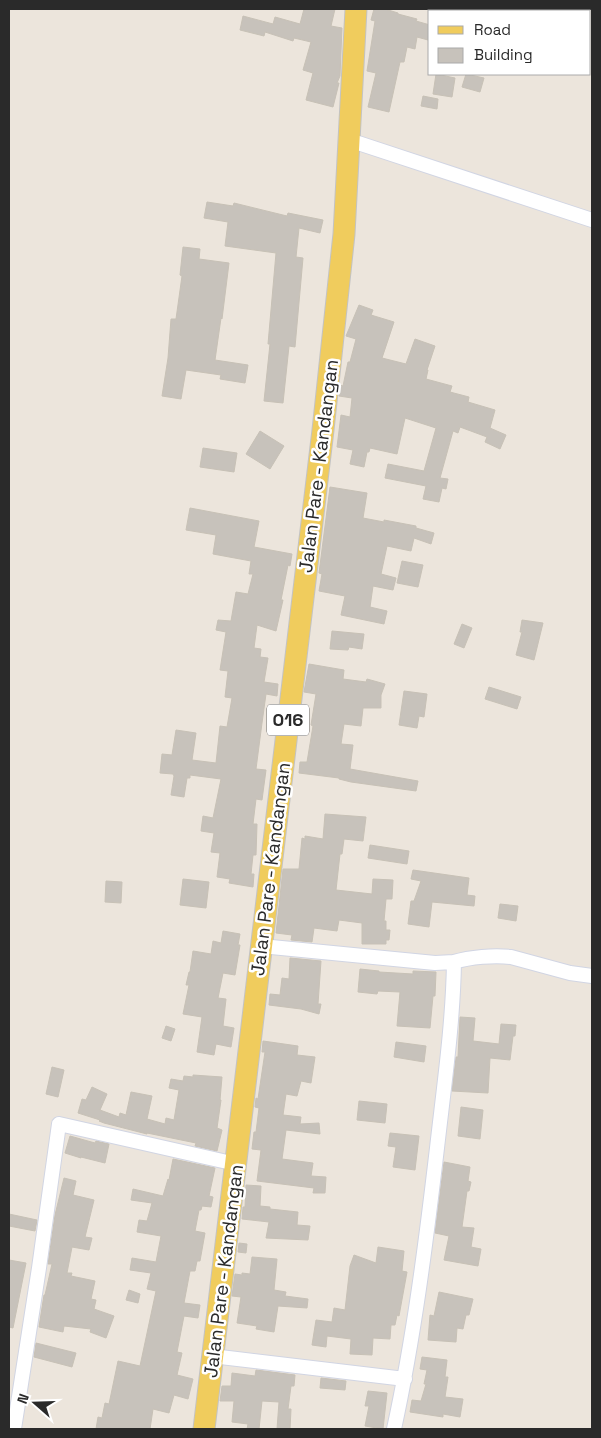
<svg xmlns="http://www.w3.org/2000/svg" width="601" height="1438" viewBox="0 0 601 1438" font-family="'Space Grotesk',sans-serif">
<rect width="100%" height="100%" fill="#ece5dc"/>
<path fill="#c7c2bb" stroke="#c7c1b6" d="M304 9H335L331 26 342 28 340 76 337 83H339L333 107 306 100 313 73 303 70 311 42 294 38 293 41 265 32 264 36 240 30 243 16 273 24 275 17 300 24Z
M374 9H385L398 13V14L417 19 416 21 430 25 428 40 417 37 415 49 407 47 404 62H400L389 112 368 107 376 73 367 71 375 21 371 20Z
M436 74 455 78 452 97 433 94Z
M466 74 484 78 480 92 462 87Z
M423 96 438 99 437 109 421 106Z
M207 202 233 206 234 203 287 216 288 213 323 220 320 233 299 228 296 257 303 258 295 347 289 346 283 403 264 401 270 344H268L276 253 225 246 228 222 204 218Z
M183 247 200 249 199 259 229 263 222 319 221 318 215 360 248 365 245 383 220 379 221 375 186 370 181 399 162 396 168 358 171 319H176L182 276 180 275Z
M359 305 373 310 371 315 394 322 382 358 406 364 415 339 435 346 427 370H428L426 379 452 386 450 392 469 397 468 402 495 410 490 428 506 435 500 449 485 442 487 437 460 427 458 433 453 431 440 478 448 479 446 489 442 488 439 502 423 499 426 486 385 478 388 464 424 471 436 428 405 418 397 454 370 448 369 452H367L364 467 350 464 353 450 337 447 341 415 350 417 352 398 339 396 340 385 343 386 348 362H350L356 339 346 336Z
M260 431 284 446 270 469 246 454Z
M203 448 237 453 234 472 200 467Z
M330 487 367 493 363 518 384 522V520L416 526V528L434 533 431 544 414 538 411 551 387 546 381 574 396 578 393 590 373 586 370 607 387 611 384 624 341 615 345 596 319 591 322 574 319 573Z
M190 508 259 521 254 547 292 554 290 566 288 565 281 600H283L276 631 257 625 254 648 261 649 260 657 268 658 264 682 278 684 277 696 266 694 262 723 256 769 266 770 262 800 256 799 253 824H257L256 855H253L251 874H254L253 887 229 883 230 879 217 877 220 853 211 852 214 833 201 831 203 816 213 818 221 779 190 775V778H187L184 797 171 795 174 776 173 774 160 773 162 754 172 755 176 730 196 733 192 760 216 763 220 726 227 727 232 698 225 697 228 671 220 670 226 632 216 630 218 620 231 621 236 592 248 594 253 574H249L251 561 213 554 216 535 186 530Z
M402 561 423 565 418 587 397 583Z
M522 620 543 623 534 660 516 655 522 632H520Z
M462 624 472 628 464 648 454 644Z
M332 631 364 634 362 649 349 647 348 650 330 649Z
M309 664 344 670 343 679 366 682 367 679 385 684 381 695V708H363L361 726 344 724 341 744 353 745 350 769 418 781 416 791 351 782 339 779V778L299 773 300 762H307L313 726 311 725 316 694 304 692Z
M489 687 521 697 517 709 485 699Z
M404 691 427 694 424 717 419 716 417 728 399 725Z
M325 814 366 817 363 841 344 839 342 854H340L336 890 372 894 373 879 393 880 392 899H386L384 921H386V930H390L389 940H386V944H362V923L339 920 337 931 314 928 312 942 291 940 292 935 276 933 283 869H299L302 838 305 839V836L323 839Z
M370 845 409 851 407 864 368 858Z
M413 870 469 878 467 895 475 896 474 906 432 902 429 927 408 924 411 901H414L421 881 411 879Z
M183 879 209 882 206 908 180 905Z
M106 881 122 882 121 903 105 902Z
M500 904 518 906 516 921 498 918Z
M223 931 240 934 238 945H240L235 975 223 973 218 998 226 999 223 1026 234 1028 231 1047 216 1044 214 1055 197 1052 202 1017 183 1014 189 985H186L189 972H190L193 951 211 954 213 941 221 943Z
M290 958 321 961 318 1004H321L319 1014 301 1009 269 1005 270 994 280 995 282 978 289 979Z
M360 969 379 971V972L413 974V971L436 972 435 996H433L430 1028 397 1026 400 992 378 991 377 994 358 992Z
M460 1017 475 1018 473 1041 499 1044 501 1024 516 1025 515 1036H513L510 1060 490 1058 488 1093 452 1091 456 1057H458Z
M166 1026 175 1029 171 1041 162 1038Z
M263 1041 298 1046 297 1055 315 1057 311 1083 301 1081 297 1096 286 1094 283 1115 301 1117 300 1124 319 1123 320 1134 286 1130 282 1159 313 1163 311 1176 326 1177 325 1193H313L314 1188 257 1181 261 1150 252 1149 254 1132H256L259 1108 255 1107 256 1098 258 1099 265 1052H262Z
M396 1042 426 1046 424 1062 394 1057Z
M52 1067 64 1070 58 1097 46 1094Z
M193 1075 222 1077 220 1100H221L217 1128 222 1130 217 1151 195 1146 196 1143 147 1133V1134L104 1123 99 1121 100 1120 78 1113 82 1099 86 1100 92 1087 107 1094 100 1110 119 1117 120 1113 126 1115 131 1092 152 1096 147 1119 165 1124 166 1118 174 1120 179 1090 169 1088 171 1079 183 1081 184 1076 193 1077Z
M359 1101 387 1104 385 1123 357 1120Z
M461 1107 483 1110 480 1139 458 1136Z
M390 1133 419 1136 415 1170 393 1167 396 1147 388 1146Z
M70 1136 95 1143 96 1141 109 1144 105 1163 81 1157V1158L65 1153Z
M173 1159 215 1168 209 1196 213 1197 211 1207 202 1206 201 1210H199L195 1231 205 1233 200 1261H197L195 1271H190L184 1303 200 1305 198 1318 184 1316 177 1352 182 1353 177 1375 193 1379 188 1399 174 1395 169 1413 153 1409 150 1429H96L98 1417 102 1418 105 1403 109 1404 118 1361 140 1366 156 1291 147 1289 151 1273 130 1270 132 1258 156 1262 161 1236 137 1232 139 1220 147 1221 152 1203 131 1200 133 1189 163 1196 168 1179 169 1180Z
M444 1162 470 1167 468 1181 471 1182 469 1191H467L462 1227 474 1228 471 1247 481 1249 478 1266 444 1260 449 1236 435 1233Z
M64 1178 76 1181 73 1195 94 1200 85 1237 92 1238 89 1250 72 1247 67 1273H72L71 1276 95 1281 91 1299 96 1300 94 1309 114 1316 106 1338 90 1332 91 1329 64 1326 63 1332 39 1327 44 1295H45L52 1264H48L55 1215Z
M246 1185 261 1186 260 1206 270 1207V1209L298 1212 297 1225 310 1226 308 1240 266 1238 269 1222 242 1219 243 1207H245Z
M9 1214 37 1220 35 1231 9 1226Z
M239 1243 247 1244 246 1253 238 1252Z
M378 1247 404 1251 402 1271 407 1272 399 1316 397 1315 395 1325H391L390 1339 373 1338 372 1355 350 1354 351 1339 327 1336 326 1347 312 1345 316 1320 332 1322 334 1308 345 1310 350 1266 354 1255 376 1263Z
M252 1257 277 1259 274 1290 286 1292 285 1296 308 1299 307 1308 278 1306 274 1332 256 1329 257 1326 237 1323 241 1297 232 1296 235 1274 242 1275V1273L250 1274Z
M9 1260 26 1263 13 1328 9 1327Z
M129 1290 140 1294 138 1303 126 1300Z
M439 1292 473 1299 469 1315H466L463 1329 457 1328 456 1342 428 1340 430 1315 434 1316Z
M36 1343 76 1353 72 1367 34 1357Z
M422 1357 447 1360 445 1377H448L445 1397 463 1399 460 1417 443 1414V1417L410 1412 412 1400 421 1401 426 1384H424L427 1370 420 1369Z
M256 1370 295 1375 294 1386H291L288 1409H291L290 1429H277L279 1402 262 1401 259 1429H247L248 1424 232 1422 234 1401H220L222 1386H231L232 1373 255 1376Z
M321 1378 346 1381 345 1390 320 1388Z
M368 1391 387 1393 383 1429 365 1426 369 1406H365Z"/>
<g fill="none" stroke-linecap="round" stroke-linejoin="round">
<defs>
<path id="minor" d="M549 11 550 9
M349 140 592 220
M261 946 435 963 454 962C453 1024 444 1086 437 1148 426 1242 414 1337 394 1429
M454 962C470 957 494 955 511 957L570 973 592 976
M212 1356 405 1379
M14 1429 39 1268 59 1124 236 1164"/>
<path id="primary" d="M204 1429 323 430 344 234 356 9"/>
</defs>
<use href="#minor" stroke="#d1d5e3" stroke-width="16"/>
<use href="#primary" stroke="#c3c3c3" stroke-width="23"/>
<use href="#minor" stroke="#fff" stroke-width="14"/>
<use href="#primary" stroke="#f0cc5d" stroke-width="21"/>
</g>
<g text-anchor="middle" stroke-width="5" stroke-linejoin="round" paint-order="stroke">
<rect fill="#fff" stroke="#6a6a6a" stroke-width="1" x="267" y="704.5" width="42" height="31" rx="4"/>
<g font-size="18" font-weight="bold" fill="#2a2a2a">
<text x="288" y="726">016</text>
</g>
<g font-size="19" fill="#2a2a2a" stroke="#fff">
<text transform="translate(318 466) rotate(-83)" y="7">Jalan Pare - Kandangan</text>
<text transform="translate(270 869) rotate(-83)" y="7">Jalan Pare - Kandangan</text>
<text transform="translate(223 1271) rotate(-83)" y="7">Jalan Pare - Kandangan</text>
</g>
</g>
<rect width="601" height="1438" fill="none" stroke="#2a2a2a" stroke-width="20"/>
<rect x="428" y="10" width="162" height="65" fill="#ffffff" stroke="#aaaaaa"/>
<rect x="438" y="26" width="25" height="8" fill="#f0cc5d" stroke="#aaaaaa"/>
<text x="474" y="35" font-size="15" fill="#2a2a2a">Road</text>
<rect x="438" y="48" width="25" height="15" fill="#c7c2bb" stroke="#aaaaaa"/>
<text x="474" y="60" font-size="15" fill="#2a2a2a">Building</text>
<g transform="translate(35 1403) rotate(290)" stroke="#ffffff" stroke-width="4" paint-order="stroke">
<path d="M0-4L9 19L0 12L-9 19Z" fill="#2a2a2a"/>
<text y="-8" font-size="14" font-weight="bold" text-anchor="middle" fill="#2a2a2a">N</text>
</g>
</svg>
